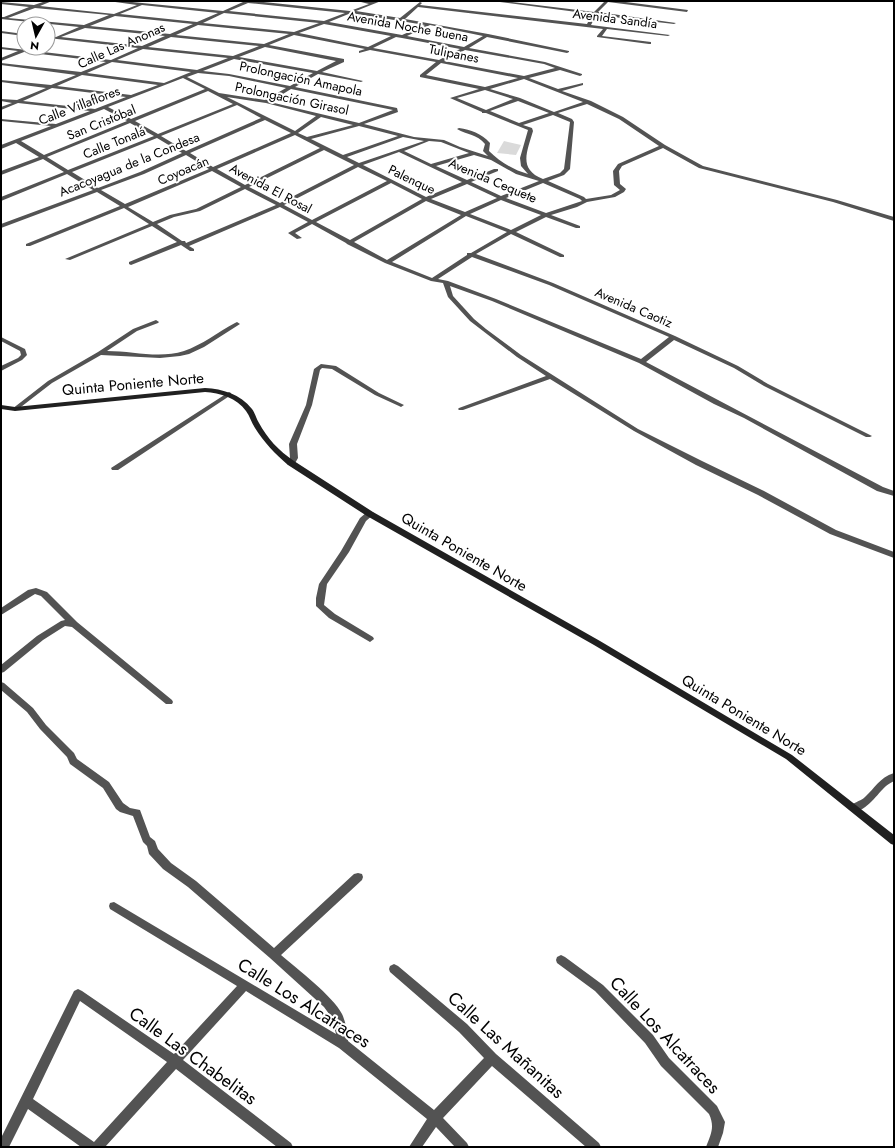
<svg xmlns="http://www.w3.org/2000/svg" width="895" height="1148" viewBox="0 0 895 1148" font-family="Jost,sans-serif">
<rect width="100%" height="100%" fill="#fff"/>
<path fill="#dadada" d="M504 141 521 145 516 155 497 153Z"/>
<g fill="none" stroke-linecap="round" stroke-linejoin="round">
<path fill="#535353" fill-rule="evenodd" d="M46 1H52L40 6 114 14 137 5 108 1H122L223 11 243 2 239 1H253L350 11 369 4 357 1H381L356 11 400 18 420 2 422 3 420 5 587 24 592 14 492 1H504L594 12 605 1H618L688 10 687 12 608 2 598 12 676 23 674 24 596 15 591 25 670 35 668 36 607 29 602 36 651 42V44H649L597 37V36L603 29 418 7 405 19 488 34 569 51V52L567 53 487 37 469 48 545 62 582 74V75L580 76 560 70 529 78 558 89 583 83V85L562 91 591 101 623 117 665 145 703 166 837 200 894 217V221L833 202 699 168 663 148 622 166 619 171 620 184 626 189 624 192 615 197 587 202 577 207 551 215 580 226V228H576L546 217 516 232 564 255V257H560L511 234 476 254 553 283 675 336 738 366 768 384 872 436 870 437H866L764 386 734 368 674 340 646 362 883 487 894 491V496L877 491 744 418 714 404 639 363 492 301 450 286 453 296 474 319 486 329 521 355 638 429 702 461 764 491 836 530 894 552V558L830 534 758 495 696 465 634 431 550 379 463 410H459L458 409 459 408 546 376 517 357 470 321 448 297 443 283 431 281 385 263 347 244 346 243 312 224 295 233 302 238 297 239 288 233 308 222 280 207 189 246 194 249V251H190L181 245 131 265 129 264V262L177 242 152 226 70 260 65 259 149 224 124 208 30 246H26V244L120 206 97 192 1 228V224L93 190 67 174 1 201V197L64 172 43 159 1 175V171L39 157 16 143 1 149V145L51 126 1 121V119L56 124 90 111 18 103 1 110V107L12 103 1 101V99L17 100 46 88 1 82V80L51 85 76 75 1 65V63L81 72 106 62 24 52 1 61V58L18 51 1 49V47L111 60 138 48 48 38V36L56 37 79 27 1 19V17H4L29 7 1 4V2L34 5ZM248 3 345 13 324 21 229 11ZM142 5 218 13 197 22 120 14ZM35 8 109 15 84 25 8 18ZM224 13 319 23 294 32 203 23ZM351 13 425 25 402 35 329 22ZM115 16 193 24 170 34 90 26ZM324 24 391 36 368 47 299 33ZM198 25 289 34 264 44 176 35ZM430 25 483 36 464 47 407 36ZM85 28 165 36 142 46 61 37ZM294 35 365 49 359 51V53L370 50 436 62 420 75V77L479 89 450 98 482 112V113H486L528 130 520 158 521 166 528 174C513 170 499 161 489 151L490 143C481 133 471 130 459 128L457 129C467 135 477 134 485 144L483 151 488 156 460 147 444 140 414 137 364 124 398 112 397 108 295 87 318 74 361 82 363 81 322 72 344 62V59L269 45ZM171 37 259 46 233 56 148 47ZM396 37 402 38 460 49 439 60 373 48ZM265 47 336 61 317 71 239 57ZM143 49 228 58 197 70 117 60ZM465 50 544 64 555 68 524 76 444 61ZM234 59 313 73 290 86 229 74 203 71ZM112 62 191 72 164 83 87 73ZM441 63 518 78 485 87 426 75ZM198 73 229 76 286 88 265 100 219 93 187 77ZM82 75 158 85 131 95 57 86ZM183 78 205 89 131 119 108 107ZM524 79 583 102 554 112 520 98 490 89ZM52 88 126 97 95 109 23 101ZM291 89 393 110 359 123 270 102ZM485 90 513 99 486 110 457 98ZM208 91 233 104 158 134 135 121ZM227 97 266 103 316 116 295 131ZM518 101 549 113 519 123 490 111ZM587 104 619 119 659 146 618 164 613 171 614 185 620 190 611 195 586 199 584 197 548 181 564 175 570 169 574 122 572 119 558 113ZM237 105 261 118 186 151 161 136ZM104 109 127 121 44 155 21 141ZM553 115 570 122 564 169 560 173 543 179C518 169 527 152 533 131L532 128 523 125ZM321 117 353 125 307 137 298 133ZM265 120 291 133 213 167 190 153ZM130 123 154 136 68 170 47 157ZM359 126 398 136 343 155 311 139ZM295 135 320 148 245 185 217 169ZM403 137 424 141 359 163 347 157ZM157 138 182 153 140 172 98 188 72 172ZM429 141 441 142 469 153 431 164 404 151ZM324 150 354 165 280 203 249 187ZM399 152 462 182 426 197 363 165ZM186 155 209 169 125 204 101 190 144 174ZM474 155 491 160 516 174 539 181 501 196 471 182 498 171V169H494L467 180 436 166ZM358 167 387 181 312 220 284 205ZM212 171 241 187 196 209 170 215 153 222 128 207ZM391 183 422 199 350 240 316 222ZM543 183 580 199 582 201 546 213 506 198ZM467 184 497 198 465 212 431 199ZM245 189 276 205 186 243 185 241H182L157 224 174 217 200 211ZM501 200 541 215 511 230 470 214ZM426 201 461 215 387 260 354 242ZM466 216 507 232 471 253H467V255L432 278 392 262ZM472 257 549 285 669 337 641 359 496 299 448 281 438 279Z
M1 31 24 34V36L1 33Z
M156 320 159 322 158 323 137 331 107 351C133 351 159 359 184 351 202 345 218 332 235 323L237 322 240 324 204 347 189 354 180 356 160 358 101 355 52 383 17 410H13L12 409 48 381 98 352 133 329Z
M1 337 25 349 27 355 22 360 1 371V366L18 358 21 355 20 351 1 341Z
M321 364 336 366 379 393 404 405 401 407 399 406 375 395 332 369 322 368 320 370 312 405 297 444 298 458 294 465H288L287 463 290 458 289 444 306 405 314 369Z
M229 392 231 393V395L118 470H112L111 468Z
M367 512H373L374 514 366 521 349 552 327 584 324 605 335 614 373 637 374 639 370 642 329 618 316 606V598L319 584 341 551 360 518Z
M36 588 47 592 77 622 172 700 173 702 172 704H166L72 627 65 626 43 640 4 672 1 673V665L37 636 61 621 65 620 41 596 35 594 1 615V608L28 590Z
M1 682 4 683 33 708 46 725 74 753 77 759 109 782 123 803 130 808 140 810 150 837 155 841 158 849 171 863 196 881 274 948 354 874 358 873 362 874 363 877 362 880 281 955C297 969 333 996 342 1014 346 1022 347 1032 348 1041L434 1110 484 1058 459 1032 390 972 389 969 390 966 394 964 398 966 467 1024 496 1054 599 1143 601 1147H586L492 1066 443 1118 467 1143 469 1147H455L436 1127 422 1147H409L427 1119 339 1048 246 991 183 1060 291 1143 293 1147H277L176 1069 105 1147H81L28 1109 9 1147H1V1138L74 991 78 989 82 991 174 1054 237 986 110 909 109 906 110 903 114 902 336 1034 332 1018 324 1007 270 958 188 887 163 869 149 854 147 846 143 842 133 816 120 812 116 809 103 788 70 764 67 757 40 729 27 712 1 690ZM80 1001 167 1062 94 1142 33 1099Z
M894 773V781C891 783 888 784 886 786 877 794 864 815 851 811L849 808C852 802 860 802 865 797 875 788 879 778 894 773Z
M561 955 565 957 603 985 653 1035 669 1058 717 1106 725 1122 723 1133 718 1147H706C711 1134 715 1127 709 1114L661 1066 645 1043 595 991 557 963 556 960 557 957Z"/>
<path fill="#202020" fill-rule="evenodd" d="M205 388C223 389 240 394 252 409 255 413 256 418 259 423 267 438 279 451 294 461L373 512 600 641 792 755 894 835V845L891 844 786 759 594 645 367 516 288 465C275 454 264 442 255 428 251 422 250 416 246 411 237 398 220 393 205 392L15 411 1 409V405L15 407Z"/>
</g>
<g text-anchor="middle" stroke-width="4" stroke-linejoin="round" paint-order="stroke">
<g font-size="13" fill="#000" stroke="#fff">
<text transform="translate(615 18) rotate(7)" y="5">Avenida Sandía</text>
<text transform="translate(408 26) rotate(10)" y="5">Avenida Noche Buena</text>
<text transform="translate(121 45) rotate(-24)" y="5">Calle Las Anonas</text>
<text transform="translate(454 53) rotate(11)" y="5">Tulipanes</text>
<text transform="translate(301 78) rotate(12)" y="5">Prolongación Amapola</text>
<text transform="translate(292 98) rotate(12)" y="5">Prolongación Girasol</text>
<text transform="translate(79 105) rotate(-21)" y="5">Calle Villaflores</text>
<text transform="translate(101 122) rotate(-22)" y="5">San Cristóbal</text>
<text transform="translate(114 142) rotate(-22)" y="5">Calle Tonalá</text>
<text transform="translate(129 164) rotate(-22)" y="5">Acacoyagua de la Condesa</text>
<text transform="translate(183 170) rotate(-23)" y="5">Coyoacán</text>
<text transform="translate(412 179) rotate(26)" y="5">Palenque</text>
<text transform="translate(493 180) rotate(23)" y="5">Avenida Cequete</text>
<text transform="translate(271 188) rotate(28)" y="5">Avenida El Rosal</text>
<text transform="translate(634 307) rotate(23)" y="5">Avenida Caotiz</text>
</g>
<g font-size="15" fill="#000" stroke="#fff">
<text transform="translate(133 384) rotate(-5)" y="5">Quinta Poniente Norte</text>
<text transform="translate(464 552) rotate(30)" y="5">Quinta Poniente Norte</text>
<text transform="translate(744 715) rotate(31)" y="5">Quinta Poniente Norte</text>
</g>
<g font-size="18" fill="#000" stroke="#fff">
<text transform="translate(304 1003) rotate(32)" y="6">Calle Los Alcatraces</text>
<text transform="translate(665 1035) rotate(47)" y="6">Calle Los Alcatraces</text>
<text transform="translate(506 1045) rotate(42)" y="6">Calle Las Mañanitas</text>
<text transform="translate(193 1056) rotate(36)" y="6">Calle Las Chabelitas</text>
</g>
</g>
<rect width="895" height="1148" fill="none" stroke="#000000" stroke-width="4"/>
<g transform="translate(36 36) rotate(188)"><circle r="19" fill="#ffffff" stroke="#999999"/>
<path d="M0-3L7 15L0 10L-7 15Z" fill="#000000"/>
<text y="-6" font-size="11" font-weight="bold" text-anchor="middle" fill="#000000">N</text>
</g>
</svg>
